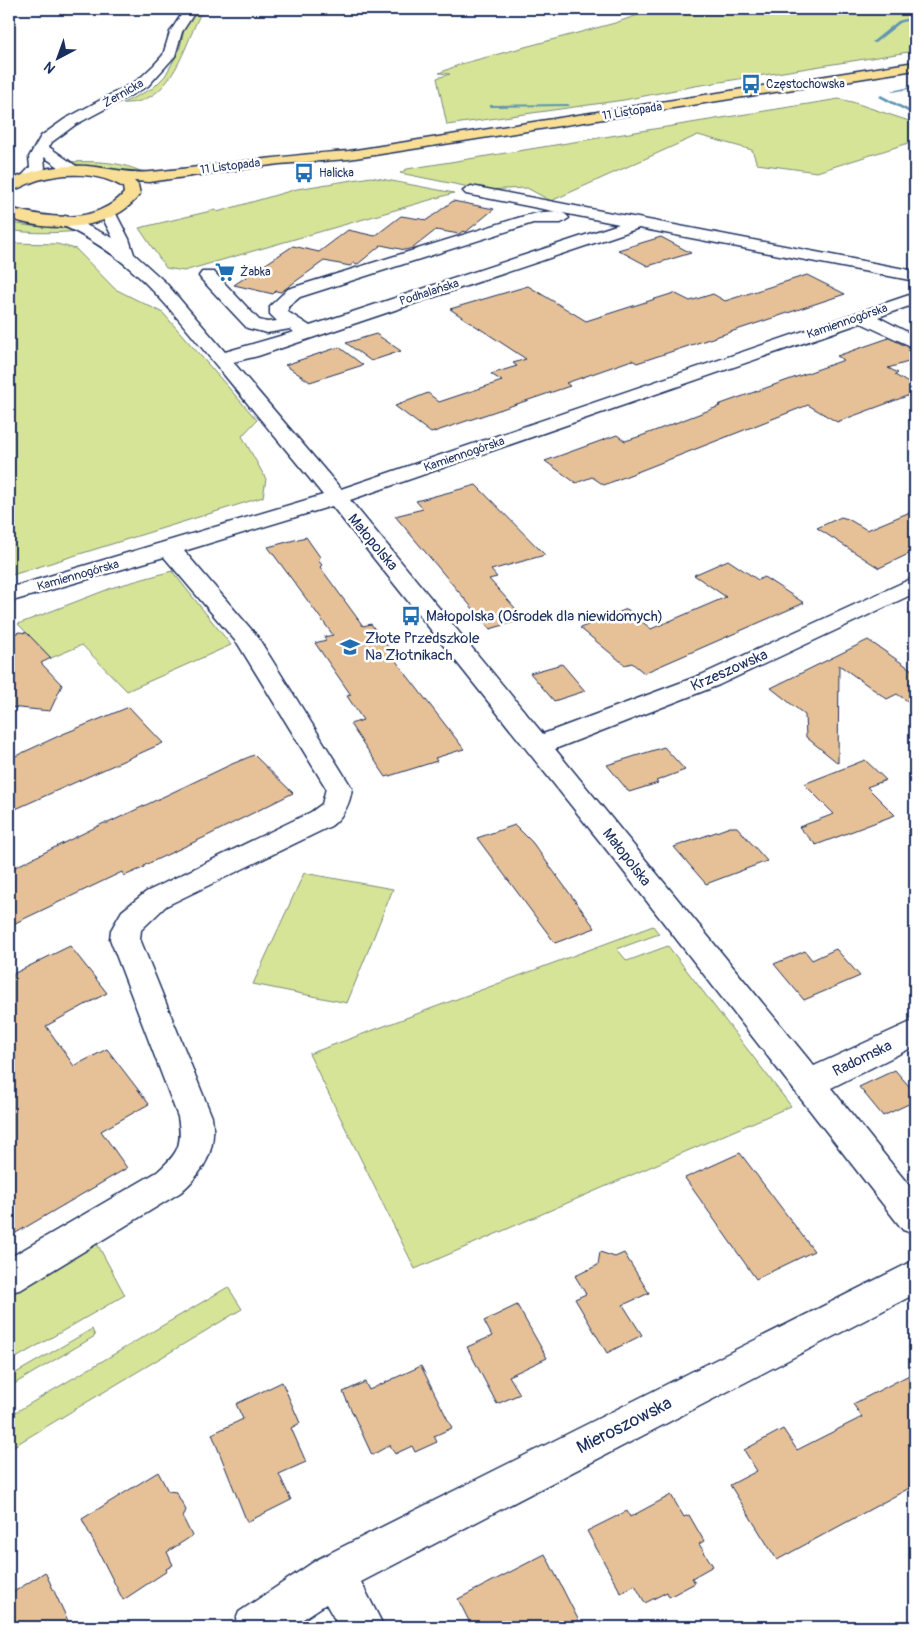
<svg xmlns="http://www.w3.org/2000/svg" width="924" height="1636" viewBox="0 0 924 1636" font-family="Pangolin,sans-serif">
<rect width="100%" height="100%" fill="#fff"/>
<filter id="ink" filterUnits="userSpaceOnUse"><feTurbulence type="fractalNoise" baseFrequency=".02" numOctaves="2"/><feDisplacementMap in="SourceGraphic" scale="10" xChannelSelector="R" yChannelSelector="G"/><feConvolveMatrix kernelMatrix="1 2 1 2 8 2 1 2 1" color-interpolation-filters="sRGB"/></filter>
<g filter="url(#ink)">
<path fill="#d6e497" stroke="#788a7a" d="M198 9H203C184 43 174 105 123 103L153 88 165 76 179 51 184 30Z
M668 9H915V51L695 86 624 100 447 125 437 78 450 74 439 73 461 64 615 23 652 10Z
M839 99 852 102 915 123V141L817 172 757 164 752 150 698 135 551 201 527 188 484 190 400 173 407 169Z
M68 162C94 161 123 161 146 174L79 165Z
M371 177 454 193 184 271 166 268 139 228 215 210 217 212 297 189Z
M9 222C32 229 57 224 80 231 56 233 32 234 9 230Z
M9 243 57 244 76 249 115 289 163 313 257 420 242 436 266 479 263 497 9 576Z
M172 571 231 645 127 691 82 645 51 658 18 624 114 587Z
M304 873 393 889 347 1003 253 984Z
M653 926 659 934 617 949 627 961 668 946 791 1106 415 1269 309 1054Z
M94 1238 125 1295 9 1362V1289Z
M228 1287 242 1309 9 1449V1416Z
M92 1329 95 1336 9 1387V1377Z"/>
<g fill="none" stroke-linecap="round" stroke-linejoin="round">
<path fill="#5f94b3" fill-rule="evenodd" d="M878 9H884L905 14 903 15Z
M915 16V18L900 23 875 43 872 42 898 21Z
M915 86V88L893 92 891 91Z
M881 95 915 113V116L879 97Z
M568 104 570 106 491 107 489 106 491 105Z"/>
</g>
<path fill="#e6c197" stroke="#1b2f5e" d="M453 201 494 209 466 232 463 231 459 234 436 230 413 248 405 250 381 245 358 264 354 263 350 266 324 261 281 292 276 291 273 294 234 285 293 246 319 252 348 230 375 236 401 216 427 220Z
M661 237 691 253 648 266 618 250Z
M807 275 845 294 637 363 632 360 566 383 570 386 431 433 395 406 428 393 439 402 502 381 491 374 517 366 513 363 526 359 450 309 528 286 586 321 674 293 690 301 713 294 725 301Z
M376 334 401 351 371 361 346 343Z
M889 338 915 350V360L888 368 898 373 895 375 915 387V393L837 422 808 405 604 485 592 477 576 483 545 461 617 435 625 441 641 436 720 406 718 405 844 360 837 356Z
M339 347 363 365 310 382 285 365Z
M476 485 545 555 491 570 497 577 489 579 525 619 490 629 395 516 423 509 416 501Z
M915 510V551L879 568 817 528 841 517 848 519 867 530Z
M306 537 320 557 318 560 322 565 320 567 363 626 371 624 391 651 389 652 464 749 435 758 437 761 386 777 350 724 363 720 347 696 351 695 315 643 326 640 324 637 333 635 268 547Z
M728 560 758 580 764 577 804 603 644 673 632 663 625 665 580 628 627 609 651 629 726 597 694 575Z
M19 632 27 633 51 658 41 663 62 685 50 711 9 707V636Z
M868 640 915 672V706L897 694 887 699 839 665 838 763 806 737 805 715 771 688Z
M562 664 585 691 554 701 530 673Z
M129 707 163 743 9 812V759L63 734Z
M664 747 685 770 656 781 658 783 629 792 607 765Z
M254 755 293 793 203 838 145 865 143 868 124 876 122 872 9 926V870L104 823H108L232 764Z
M865 760 886 780 867 787 895 815 816 845 799 827 834 814 804 784Z
M515 825 532 842 595 928 555 943 477 838Z
M730 827H737L767 861 706 884 674 847Z
M70 946 107 993 46 1026 74 1066 107 1049 149 1104 101 1131 127 1168 9 1237V976Z
M836 949 860 976 804 1000 774 964 805 951 812 960Z
M895 1070 915 1093V1101L883 1116 859 1087Z
M740 1153 814 1251 756 1279 685 1178Z
M600 1252 615 1257 624 1253 649 1293 623 1305 642 1335 607 1353 575 1299 586 1294 575 1276 598 1265Z
M517 1305 547 1358 509 1376 520 1394 497 1404 467 1347 492 1336 484 1321Z
M421 1366 452 1428 434 1436 437 1442 415 1452 412 1446 395 1454 390 1445 372 1455 343 1392 365 1382 369 1390Z
M915 1372V1485L777 1560 730 1485 757 1471 744 1450 783 1429 797 1450 862 1417 853 1404Z
M282 1382 300 1423 291 1428 306 1462 279 1474 291 1500 247 1522 212 1434 243 1419 236 1404Z
M158 1472 168 1491 176 1492 186 1510 183 1518 192 1536 167 1552 173 1565 166 1569 167 1571 123 1600 82 1519Z
M671 1495 684 1517 689 1515 704 1541 699 1544 713 1566 692 1578 695 1583 669 1597 667 1592 645 1603 635 1585 621 1593 587 1531 627 1511 630 1517Z
M545 1554 582 1627H472L458 1599Z
M45 1572 71 1627H9V1595Z"/>
<g fill="none" stroke-linecap="round" stroke-linejoin="round">
<defs>
<path id="minor" d="M185 9H197L182 32 175 56 148 86 75 125 52 142 49 147 79 168 82 171 79 174H69L44 157 45 168 32 182H22L19 179 30 167 29 157 41 136 65 119 138 80 154 65 163 55 170 32Z
M471 186 915 271V281L639 228 258 356 233 362 341 489 915 293V304L878 317 915 336V348L861 323 350 500 543 734 701 675 915 577V593L719 685 555 749 814 1066 915 1020V1046L831 1088 915 1193V1234L903 1230 617 863 332 506 184 551 257 636 352 788C350 804 344 816 331 826L166 906 141 930 140 939 212 1117C217 1149 205 1171 181 1192L22 1289 9 1293V1258L157 1172C178 1153 183 1146 178 1117L110 939 111 930 122 911 146 892 311 812 322 804 326 788 238 644 164 557 9 602V588L323 495C289 453 255 413 221 371 171 311 134 256 59 224L57 221 65 216 71 218 113 238 100 213 102 210H114L129 239 134 254 165 282 225 352 294 332 290 329 267 333 247 328 202 280 199 276 202 272H214L259 320 267 322 277 321 270 314V306L288 289 521 217C533 214 561 206 569 218L561 223H533L300 297 288 307V312L310 326 619 224 466 194 463 191Z
M915 1260V1294L361 1582 384 1627H339L326 1604 291 1627H233L239 1612 318 1559Z"/>
<path id="major" d="M915 62V70L349 159 279 164 149 182 134 181 138 185 140 194C113 232 48 233 9 218V208C47 218 94 226 124 193L123 187C98 172 66 172 38 180 28 183 19 189 9 192V181C32 169 61 165 87 166 108 168 130 174 151 172 217 166 283 155 349 151Z"/>
</defs>
<use href="#minor" stroke="#1b2f5e" stroke-width="3"/>
<use href="#major" stroke="#1b2f5e" stroke-width="3"/>
<use href="#minor" fill="#fff" fill-rule="evenodd"/>
<use href="#major" fill="#f9df96" fill-rule="evenodd"/>
</g>
</g>
<defs>
<symbol id="bus-bare" viewBox="-9 -9 18 18"><path d="M-5-6H5V4H4V6H2V4H-2V6H-4V4H-5ZM-3.5-4V0h7V-4ZM-3.5 1.2v1.5H-2V1.2ZM2 1.2v1.5H3.5V1.2Z" fill="#1f6fb2" stroke="#fff" stroke-width="2.5" paint-order="stroke"/></symbol>
<symbol id="supermarket-bare" viewBox="-9 -9 18 18"><path d="M-6-5.5h2.5l.6 2H6L4.5 2H-2.5L-4.4-4H-6ZM-1.5 3.2a1.3 1.3 0 1 0 .1 0ZM3 3.2a1.3 1.3 0 1 0 .1 0Z" fill="#1f6fb2" stroke="#fff" stroke-width="2.5" paint-order="stroke"/></symbol>
<symbol id="school-bare" viewBox="-9 -9 18 18"><path d="M0-5L7-2L0 1L-7-2ZM-4 1L0 2.5L4 1V4Q0 6-4 4Z" fill="#1f6fb2" stroke="#fff" stroke-width="2.5" paint-order="stroke"/></symbol>
</defs>
<g fill-rule="evenodd">
<use href="#bus-bare" x="737" y="70" width="28" height="28"/>
<use href="#bus-bare" x="290" y="159" width="28" height="28"/>
<use href="#supermarket-bare" x="211" y="258" width="28" height="28"/>
<use href="#bus-bare" x="397" y="602" width="28" height="28"/>
<use href="#school-bare" x="336" y="633" width="28" height="28"/>
</g>
<g text-anchor="middle" stroke-width="5" stroke-linejoin="round" paint-order="stroke">
<g font-size="12" fill="#1b2f5e" stroke="#fff" text-anchor="start">
<text x="766" y="88">Częstochowska</text>
<text x="319" y="177">Halicka</text>
<text x="240" y="276">Żabka</text>
</g>
<g font-size="12" fill="#1b2f5e" stroke="#fff">
<text transform="translate(123 93) rotate(-30)" y="4">Żernicka</text>
<text transform="translate(632 111) rotate(-9)" y="4">11 Listopada</text>
<text transform="translate(230 166) rotate(-7)" y="4">11 Listopada</text>
<text transform="translate(429 292) rotate(-18)" y="4">Podhalańska</text>
<text transform="translate(847 321) rotate(-19)" y="4">Kamiennogórska</text>
<text transform="translate(464 454) rotate(-19)" y="4">Kamiennogórska</text>
<text transform="translate(78 575) rotate(-16)" y="4">Kamiennogórska</text>
</g>
<g font-size="15" fill="#1b2f5e" stroke="#fff">
<text transform="translate(373 542) rotate(50)" y="5">Małopolska</text>
<text transform="translate(729 670) rotate(-24)" y="5">Krzeszowska</text>
<text transform="translate(627 857) rotate(52)" y="5">Małopolska</text>
<text transform="translate(862 1058) rotate(-26)" y="5">Radomska</text>
</g>
<g font-size="15" fill="#1b2f5e" stroke="#fff" text-anchor="start">
<text x="426" y="621">Małopolska (Ośrodek dla niewidomych)</text>
<text x="365" y="643">Złote Przedszkole<tspan x="365" dy="17">Na Złotnikach</tspan></text>
</g>
<g font-size="18" fill="#1b2f5e" stroke="#fff">
<text transform="translate(624 1425) rotate(-27)" y="6">Mieroszowska</text>
</g>
</g>
<rect width="924" height="1636" fill="none" stroke="#fff" stroke-width="30"/>
<rect x="15" y="15" width="894" height="1606" fill="none" stroke="#1b2f5e" stroke-width="2" filter="url(#ink)"/>
<g transform="translate(58 58) rotate(221)" stroke="#ffffff" stroke-width="4" paint-order="stroke">
<path d="M0-4L9 19L0 12L-9 19Z" fill="#1b2f5e"/>
<text y="-8" font-size="14" font-weight="bold" text-anchor="middle" fill="#1b2f5e">N</text>
</g>
</svg>
